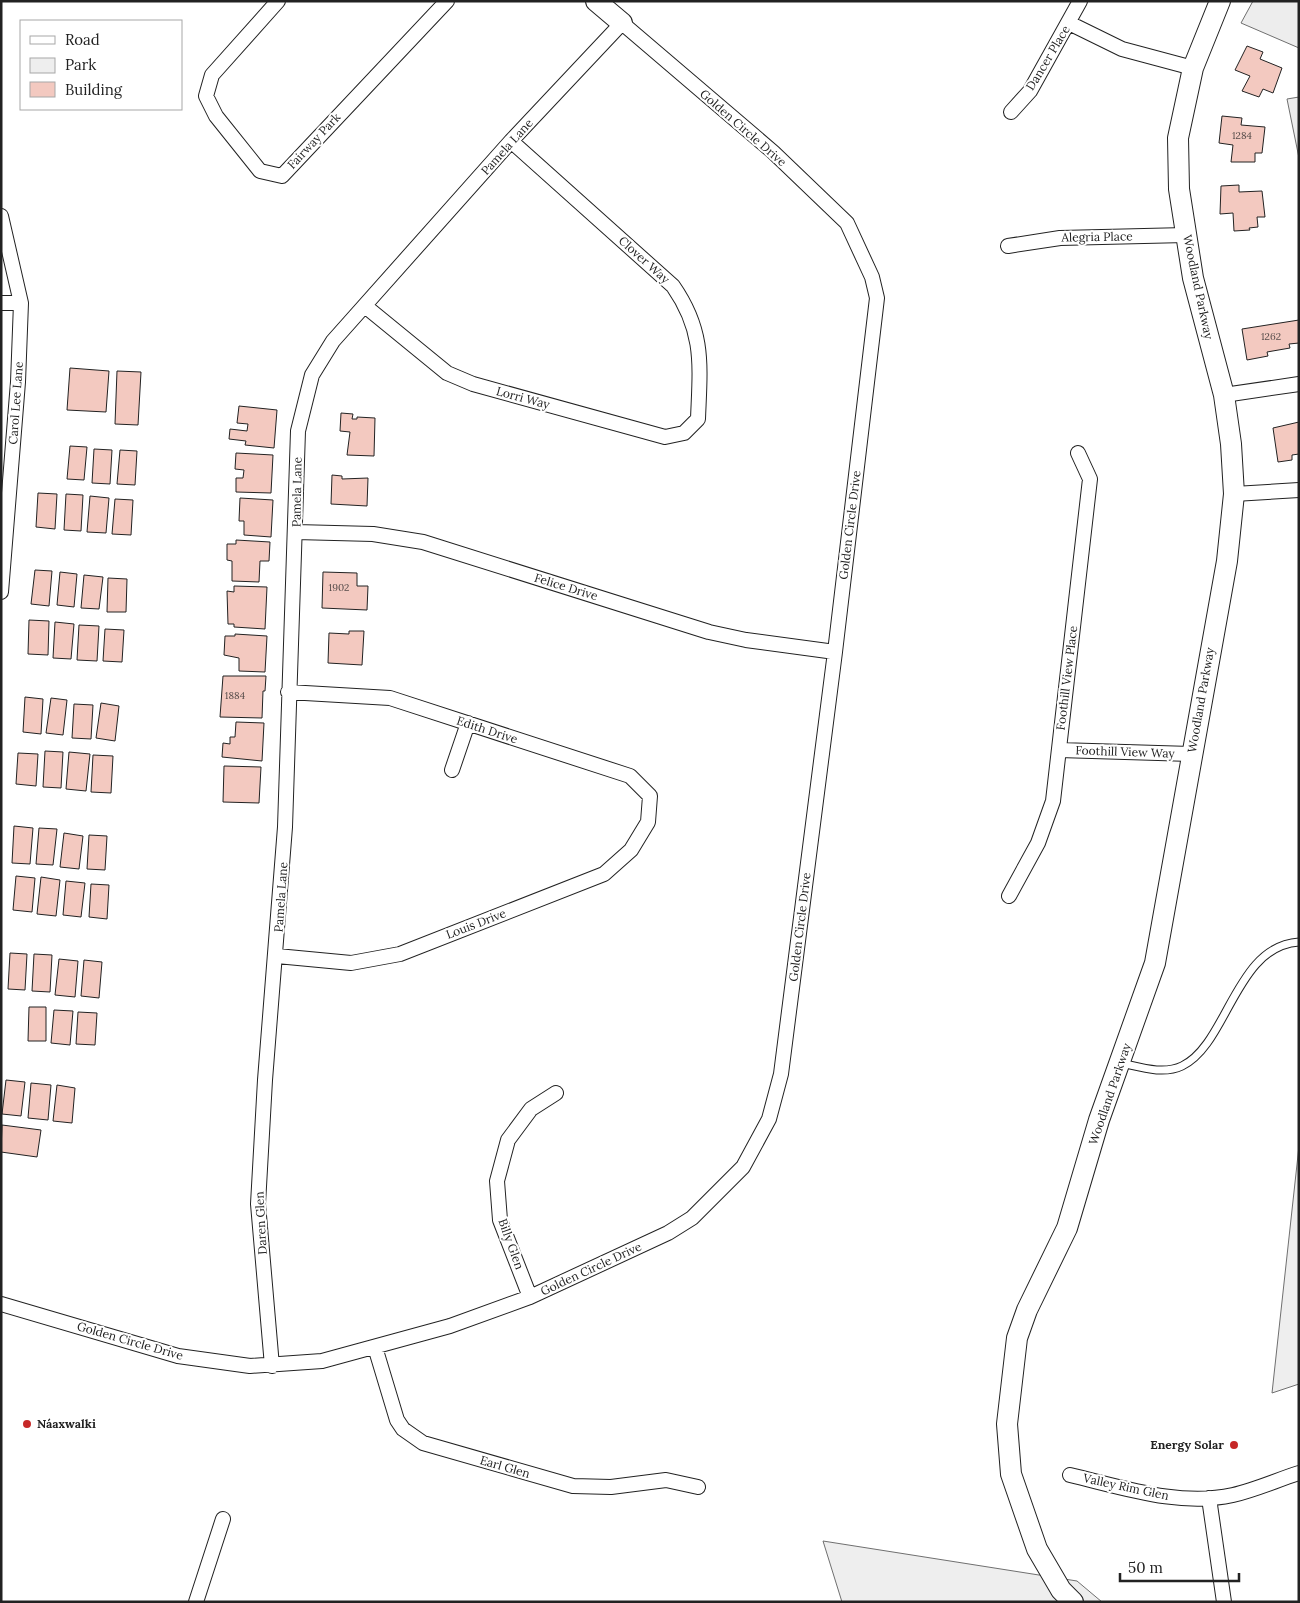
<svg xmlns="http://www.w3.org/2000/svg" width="1300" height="1603" viewBox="0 0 1300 1603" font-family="Lora,serif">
<rect width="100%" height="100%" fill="#fff"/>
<path fill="#eee" stroke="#6f6f6f" d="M1299 1146V1384L1272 1393Z
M823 1541 1077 1581 1102 1602H842Z"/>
<path fill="#ededed" stroke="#6f6f6f" d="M1253 1H1299V48L1241 23Z
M1299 97V158L1287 99Z"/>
<path fill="#f3c9c0" stroke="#222" d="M1247 46 1263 52 1260 59 1282 68 1273 93 1263 89 1259 97 1242 91 1250 76 1235 70Z
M1222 116 1242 118 1241 125 1265 127 1262 153H1255V162H1231L1233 145 1219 143Z
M1239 185V192L1262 191 1265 217H1257L1258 227 1249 228 1250 230 1234 231 1233 213 1220 214 1221 186Z
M1299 320V343L1289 344 1290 348 1267 352 1268 356 1247 360 1242 329Z
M70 368 109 371 106 412 67 410Z
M117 371 141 372 138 425 115 424Z
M239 406 277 410 274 448 245 445 246 441 229 439 230 429 247 431 248 424 237 423Z
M341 413 353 414 352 419H357V417L375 418 374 456 347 455 350 432 340 431Z
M1299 422V454L1292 455V460L1278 462 1273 428Z
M70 446 87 447 84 480 67 479Z
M94 449 112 450 110 484 92 483Z
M120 450 137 451 135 485 117 484Z
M236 453 273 455 271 493 236 492V478H243L244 470 235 469Z
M332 475 342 476V479L368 478 367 506 331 504Z
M38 493 57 494 55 529 36 527Z
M66 494 83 495 81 531 64 530Z
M90 496 109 498 106 533 87 532Z
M240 498 273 500 271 537 244 535V521H239Z
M115 499 133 500 131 535 112 534Z
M236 540 270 542 269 561H260L259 582 232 581V561L227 560V544H236Z
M35 570 52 571 49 606 31 604Z
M60 572 77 574 74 607 57 605Z
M323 572 357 573V586H368L367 610 322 608Z
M84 575 103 577 99 609 81 608Z
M108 578 127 579 126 612H107Z
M234 586 267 587 265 629 234 627V624H228L227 591 234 592Z
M29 620 49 621 48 655 28 654Z
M55 622 74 624 71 659 53 658Z
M79 625 99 626 97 661 77 660Z
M105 629 124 630 122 662 103 661Z
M349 631H364L362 665 328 663 329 633 349 634Z
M235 634 267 636 265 672 239 671V658L224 655 225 636H235Z
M223 676H266L265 691H263L262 718 220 717Z
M25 697 43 699 41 734 23 732Z
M51 698 67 700 63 735 46 733Z
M101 703 119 706 115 741 96 738Z
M74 704 93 705 91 739 72 738Z
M236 722 264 723 262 761 222 757 223 743 230 744V737H235Z
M45 751 63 752 61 788 43 787Z
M69 752 90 754 86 791 66 789Z
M18 753 38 754 36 786 16 784Z
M93 755 113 756 111 793 91 792Z
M224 766 261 767 259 803 223 802Z
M14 826 33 828 30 864 12 863Z
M39 828 57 829 53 865 36 864Z
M64 833 83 836 79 869 60 867Z
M89 835 107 836 105 870 87 869Z
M16 876 35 878 32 912 13 910Z
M41 877 60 880 56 916 37 914Z
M66 881 85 883 81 917 63 915Z
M91 884 109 885 107 919 89 917Z
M10 953 27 954 25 990 8 989Z
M34 954 52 955 50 992 32 991Z
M59 959 78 961 75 997 55 995Z
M84 960 102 962 99 998 81 996Z
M29 1007H46V1041H28Z
M54 1010 73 1011 70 1045 51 1043Z
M78 1012 97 1013 95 1045 76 1044Z
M6 1080 25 1082 21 1116 2 1114Z
M31 1083 51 1085 48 1120 28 1118Z
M57 1085 75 1088 72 1123 53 1121Z
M2 1125 41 1130 37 1157 1 1152Z"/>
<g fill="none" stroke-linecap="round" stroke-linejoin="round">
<defs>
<path id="lane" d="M1121 1063C1140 1067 1163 1075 1182 1066 1228 1044 1235 946 1299 942"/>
<path id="street" d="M278 1 212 75 206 96 216 116 260 171 282 176 447 1
M1069 23 1122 49 1193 68
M1011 112 1030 91 1080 1
M1 216 21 303 18 382 1 592
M1008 246 1060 238 1186 235
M1 303H21
M365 306 447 373 473 384 665 437 684 433 698 419C700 366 705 332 673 286L511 141
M1224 395 1299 384
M1234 494 1299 490
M296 532 373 534 423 542 709 632 746 640 835 652
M1059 750 1191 754
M452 770 468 723
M1009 896 1038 843 1053 801 1090 479 1078 453
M277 956 351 963 400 954 604 874 631 850 648 822 650 796 630 776 390 698 288 692
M530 1297 500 1220 497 1181 508 1140 531 1109 556 1093
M1 1304 178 1356 250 1366 322 1361 450 1326 530 1297 668 1233 692 1218 743 1167 769 1119 781 1074 835 652 877 298 872 277 847 223 773 152 622 23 511 141 333 341 312 375 298 431 285 827 265 1080 258 1204 272 1366
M375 1347 397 1420 403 1429 423 1443 573 1486 611 1487 666 1480 698 1487
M1070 1475C1122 1487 1179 1507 1233 1495 1255 1490 1277 1480 1299 1473
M1209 1498 1224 1602
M196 1602 223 1519"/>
<path id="secondary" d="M596 1 622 23
M1073 1602 1061 1590 1037 1549 1011 1474 1007 1424 1017 1338 1027 1310 1067 1228 1099 1120 1155 963 1227 561 1234 494 1231 444 1224 395 1193 278 1179 189 1178 138 1193 68 1220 1"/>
</defs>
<use href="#lane" stroke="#222" stroke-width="9"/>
<use href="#street" stroke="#222" stroke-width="16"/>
<use href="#secondary" stroke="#222" stroke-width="22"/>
<use href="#lane" stroke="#fff" stroke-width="7"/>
<use href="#street" stroke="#fff" stroke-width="14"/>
<use href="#secondary" stroke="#fff" stroke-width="20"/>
</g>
<g fill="#c62828" stroke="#fff" stroke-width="2">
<circle cx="27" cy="1424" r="5"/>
<circle cx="1234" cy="1445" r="5"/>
</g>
<g text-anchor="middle" stroke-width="4" stroke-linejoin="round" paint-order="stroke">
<g font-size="10" fill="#564c4a">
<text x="1242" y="139">1284</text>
<text x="1271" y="340">1262</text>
<text x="339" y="591">1902</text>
<text x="235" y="699">1884</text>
</g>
<g font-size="12" fill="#222" stroke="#fff">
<text transform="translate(1048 58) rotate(-59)" y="4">Dancer Place</text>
<text transform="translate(743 128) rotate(41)" y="4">Golden Circle Drive</text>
<text transform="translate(314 141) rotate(-47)" y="4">Fairway Park</text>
<text transform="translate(507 147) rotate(-48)" y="4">Pamela Lane</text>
<text transform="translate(1097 237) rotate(-1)" y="4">Alegria Place</text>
<text transform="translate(644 260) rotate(42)" y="4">Clover Way</text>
<text transform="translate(1198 287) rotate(78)" y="4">Woodland Parkway</text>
<text transform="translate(523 398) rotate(15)" y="4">Lorri Way</text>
<text transform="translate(16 403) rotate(-86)" y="4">Carol Lee Lane</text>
<text transform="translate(297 492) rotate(-89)" y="4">Pamela Lane</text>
<text transform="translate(850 525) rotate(-83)" y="4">Golden Circle Drive</text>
<text transform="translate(566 587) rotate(17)" y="4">Felice Drive</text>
<text transform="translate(1067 678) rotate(-83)" y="4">Foothill View Place</text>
<text transform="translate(1201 700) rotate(-80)" y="4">Woodland Parkway</text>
<text transform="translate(487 730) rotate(18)" y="4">Edith Drive</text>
<text transform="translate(1125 752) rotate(2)" y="4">Foothill View Way</text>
<text transform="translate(281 897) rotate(-86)" y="4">Pamela Lane</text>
<text transform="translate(476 924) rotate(-21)" y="4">Louis Drive</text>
<text transform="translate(800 927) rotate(-83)" y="4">Golden Circle Drive</text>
<text transform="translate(1110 1094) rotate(-71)" y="4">Woodland Parkway</text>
<text transform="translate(261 1223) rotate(-93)" y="4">Daren Glen</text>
<text transform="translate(511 1244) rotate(70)" y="4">Billy Glen</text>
<text transform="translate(591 1269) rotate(-25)" y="4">Golden Circle Drive</text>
<text transform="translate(130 1341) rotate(16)" y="4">Golden Circle Drive</text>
<text transform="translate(505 1467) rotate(16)" y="4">Earl Glen</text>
<text transform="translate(1126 1487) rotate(12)" y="4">Valley Rim Glen</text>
</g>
<g font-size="12" font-weight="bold" fill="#222" stroke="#fff" text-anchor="start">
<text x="37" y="1428">Náaxwalki</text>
<text x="1224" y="1449" text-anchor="end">Energy Solar</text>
</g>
</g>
<rect width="1300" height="1603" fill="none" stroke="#222222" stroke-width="5"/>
<rect x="20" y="20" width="162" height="90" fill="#ffffff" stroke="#a7a7a7"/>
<rect x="30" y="36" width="25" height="8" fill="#ffffff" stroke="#a7a7a7"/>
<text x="65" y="45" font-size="15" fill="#222222">Road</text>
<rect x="30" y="58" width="25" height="15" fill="#eeeeee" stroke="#a7a7a7"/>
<text x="65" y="70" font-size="15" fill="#222222">Park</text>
<rect x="30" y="82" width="25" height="15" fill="#f3c9c0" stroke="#a7a7a7"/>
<text x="65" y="95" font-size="15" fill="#222222">Building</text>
<path d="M1120 1573v8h119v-8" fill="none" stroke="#222222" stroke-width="2.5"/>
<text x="1128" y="1573" font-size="15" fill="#222222" stroke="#ffffff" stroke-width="4" paint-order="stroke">50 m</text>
</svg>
